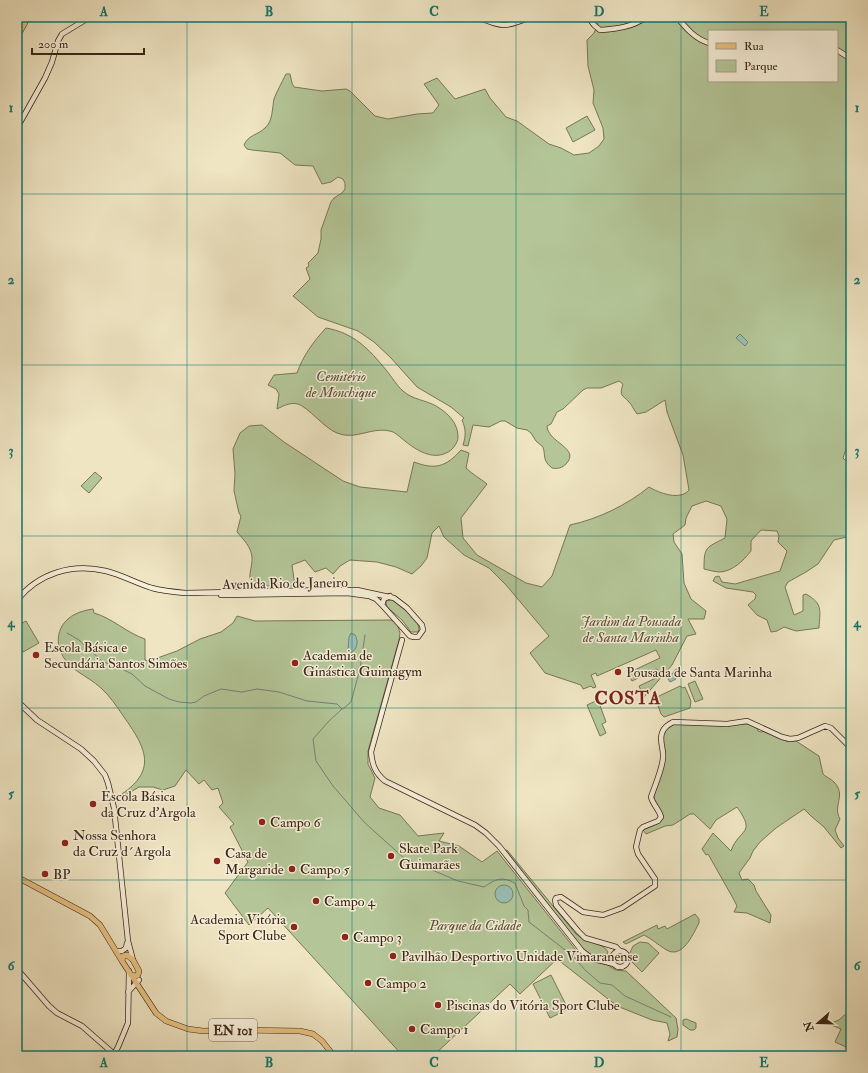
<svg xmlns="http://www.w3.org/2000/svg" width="868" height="1073" viewBox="0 0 868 1073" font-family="'IM FELL Double Pica',serif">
<rect width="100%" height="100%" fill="#efe5c3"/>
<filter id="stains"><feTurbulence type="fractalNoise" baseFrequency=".005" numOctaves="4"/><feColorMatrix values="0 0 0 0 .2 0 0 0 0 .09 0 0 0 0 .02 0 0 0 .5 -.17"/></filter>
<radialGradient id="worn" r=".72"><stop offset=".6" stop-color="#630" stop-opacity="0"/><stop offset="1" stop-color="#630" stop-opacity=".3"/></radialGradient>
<path fill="#b4c698" stroke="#787657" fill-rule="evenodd" d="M595 17H851V434L843 458 851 466V536L834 540 818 564 806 572 788 582 785 587 794 615 803 611V595L806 594C823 604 820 609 819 628L796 631 784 627 777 631 771 632 767 620 757 615 748 605 755 599 756 595 753 592 726 588 713 581 715 577 719 576 722 582 735 584 780 571 787 551 778 542 779 536 777 531 761 530 751 541V551C743 561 733 571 720 572 715 572 709 570 704 569 704 546 706 548 725 538L727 519 721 506 706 501 692 506 686 518 685 525 673 534 674 542 682 554 684 583 691 599 706 611 704 619H688L696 634 687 636 672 665 644 697 639 686 660 676 657 669 632 681 628 673 660 658 656 650 597 676 596 673 591 675 596 687 593 688 591 686 583 689 581 685 545 673 530 653 549 636 506 585 489 568 464 555 444 537 439 526 432 533 427 558 421 566 412 574 396 567 377 562 350 560 340 566 333 574 326 568 315 572 305 560 292 565 295 586H253C246 578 253 567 252 557 251 547 244 540 237 532L241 516 239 513 234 491 235 474 233 449 240 433 249 426 262 425 284 442 343 481 360 487 407 492 414 462C435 470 446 467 461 450L469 453 466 468C473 475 480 478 487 484L461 518 463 538 477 555 526 583 542 587 552 576 570 525C598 519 627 505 649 487 659 493 680 501 689 490L683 455 667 412 665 400 646 412 637 414C634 410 632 405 629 402 622 394 619 397 623 384L619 381 601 388H587L583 390 563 409 557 412 551 424 547 426C548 443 581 448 566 464 562 468 558 469 552 468 542 460 546 457 543 447L536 441 531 433 527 430 517 428 505 421H501L489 427 473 425 468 446 463 445C466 436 466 429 462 420L464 418 451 407 417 387 391 358 374 342 358 331 318 317 293 296 310 279 306 268 309 266 308 263 318 253 321 239V230L331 202 334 198 342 193 345 189V183L343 179 338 177 331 182 322 184 313 166 295 165 280 153 252 150 247 149 244 145C248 135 258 135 265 128 273 121 272 109 274 99 277 91 282 82 286 74H290L292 83 294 87 322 91 346 89 350 91 375 116 388 119 417 114 433 113 439 105 424 84 437 78 455 99 485 89 490 98 506 117 517 121 549 144 561 148 574 155 589 153 599 146 604 139 603 128 593 103 594 90 588 66 587 40 594 33 598 24ZM709 31H837V81H709Z
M587 116 595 130 573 142 566 128Z
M326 328C354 333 369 349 386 370 392 377 397 386 403 391 413 400 426 400 436 406 448 413 458 423 458 437 458 443 452 451 446 453 432 460 416 450 405 441 401 438 397 434 393 432 373 425 357 441 337 433 324 428 308 407 298 404 290 402 283 406 277 409L279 394 276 389 268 385 274 375 297 373C303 356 313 342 326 328Z
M95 472 102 478 89 493 81 486Z
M391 598C399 604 424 622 418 632H411L402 620 387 607 386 602 388 599Z
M93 609 94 613C112 618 127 633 145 639V660L149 661 177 651 200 639 221 632 233 623 237 616 255 621 391 620 397 623 400 633 399 640 368 751V764L375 778 370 797 379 808 400 815 418 836 444 833 439 841 459 846 482 862 497 851 579 954 585 960 608 965 615 970 626 971 676 1018 678 1029 677 1037 668 1041 670 1034 667 1023 652 1020 617 1006 557 959 520 994 510 984 433 1056H403L268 908 249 925 225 893 248 862 230 827 234 824 219 807 223 803 218 788 212 790 204 780 199 784 186 770 175 786 163 790 153 787H139L124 796 122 794C158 769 145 747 124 717 117 707 110 696 101 688 87 675 67 670 60 650 57 642 58 633 62 626 69 615 80 611 93 609Z
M26 621 39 643 23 652 17 641V626Z
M695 681 703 699 695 702 688 684Z
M680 686 683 688 685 687 691 701 690 708 664 717 661 714 656 700 657 697Z
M598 700 606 722 602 724 606 733 600 736 587 705Z
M677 723 748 724 757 728 758 731 761 732 764 731 786 741H796L819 756 823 774C826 777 831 779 834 782 847 796 832 805 840 819L835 830 838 838 844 846 841 848 824 827 811 816 804 809 776 828 760 842 753 851 750 858 739 873 742 880 748 879 754 885 756 891 771 915 770 923 747 913 734 912 737 906 734 900 708 854 706 855 702 849 713 833 731 851C739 828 757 835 737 807L716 820 710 829 694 814H690L673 825 665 826 646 834 643 830C652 826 659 825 663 816 661 809 655 805 654 797 656 787 660 777 663 767 666 751 654 728 677 723Z
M507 850 576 934C585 942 604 943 608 952L606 956C595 959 588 953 581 946L505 851Z
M695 914 699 919V923C693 934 682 961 665 949 657 944 652 939 644 935L626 944 623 942 657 925 658 929 665 926 667 929Z
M640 942 648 943 659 953 642 972 632 962 629 955 633 946Z
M551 975 568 1009 550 1018 533 984Z
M851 1009V1034L846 1047 835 1042 841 1029 829 1024 839 1020Z
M686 1019 696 1023V1028L694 1030H690L683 1025V1020Z"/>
<path fill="#9abfb6" stroke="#748176" d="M740 334 748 342 745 346 736 338Z
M351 633 355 635C359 642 357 649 351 653L348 650 349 637Z
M676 669H678L680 674 677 675 676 679 670 682 668 679Z
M495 894a9 9 0 1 1 18 0a9 9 0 1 1-18 0Z"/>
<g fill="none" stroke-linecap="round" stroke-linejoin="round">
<path stroke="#748176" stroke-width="1" d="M67 633 79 640 103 662 110 664H121L124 670 132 674 145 686 169 699 179 702 191 703 196 702 204 696 221 689 242 692 257 689 279 692 307 701 337 704 342 709 329 721 313 739 316 761 333 786 365 823 404 858 458 881 484 887C496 879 501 876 515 883L524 906 528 910 529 922 573 956 585 970 600 983 612 985 625 996 671 1017
M343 709 351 702 360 669 365 635"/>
<defs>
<path id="secondary" d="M479 17C501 28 508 27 530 17
M588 17 594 25 600 30C616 29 633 27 646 17
M677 17C686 28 695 39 709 43
M837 50 851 59
M17 128 45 78 52 62 58 41 62 34 90 17
M221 595 347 593 369 596 376 599 382 605
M17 600C39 573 72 563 106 571 122 575 136 583 152 588 163 591 174 592 185 593L330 590H357L394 598 407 608 422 625 423 630 418 637H414L410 636 382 605 384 599 390 596
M402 640 371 752C372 764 375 773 385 781L475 825 486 833 499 846 582 951 591 958 614 964
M17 701 37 720 81 749 94 761 105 775 108 783 114 808 128 941 133 960
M117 951H122L126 948 127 943
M620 951 616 947 585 938 578 931 556 905 555 900 556 898 561 897 583 912 603 915 622 908 655 886V879L638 854 636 847 640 830 643 827 658 821 661 817C659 809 653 805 651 797 655 785 662 770 663 758 664 749 659 741 662 733 664 727 668 725 673 722L727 724 747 721 782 737 790 739 798 738 825 726 831 728 851 748
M612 959a8 8 0 1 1 16 0a8 8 0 1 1-16 0Z
M17 969 49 1006 57 1013 82 1026 114 1054
M128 992 139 980
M113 1056 118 1047 128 1023 129 971"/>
<path id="primary" d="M17 37 28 17
M17 877 90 916 100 925 122 961
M131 975 136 976 138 975 139 971 133 960 127 955 123 956 122 961 156 1013 166 1021 188 1029 203 1031 234 1030 300 1031 313 1034 322 1041 334 1056"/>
</defs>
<use href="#secondary" stroke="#3c2516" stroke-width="6"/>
<use href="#primary" stroke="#3c2516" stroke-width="6"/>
<use href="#secondary" stroke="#f5eed8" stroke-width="4.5"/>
<use href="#primary" stroke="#e8c282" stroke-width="5"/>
</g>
<path fill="none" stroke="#0f766e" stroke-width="1" stroke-opacity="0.55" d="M187 17V1056M352 17V1056M516 17V1056M681 17V1056M17 194H851M17 365H851M17 536H851M17 708H851M17 880H851"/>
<g fill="#8f2418" stroke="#f5eed8" stroke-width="1.5">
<circle cx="36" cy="655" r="4"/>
<circle cx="295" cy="663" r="4"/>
<circle cx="618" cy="672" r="4"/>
<circle cx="93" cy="804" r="4"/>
<circle cx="262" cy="822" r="4"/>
<circle cx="65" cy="843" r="4"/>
<circle cx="391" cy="856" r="4"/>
<circle cx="217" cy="861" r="4"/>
<circle cx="292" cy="869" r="4"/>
<circle cx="45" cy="874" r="4"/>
<circle cx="316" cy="901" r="4"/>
<circle cx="294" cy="927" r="4"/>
<circle cx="345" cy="937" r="4"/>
<circle cx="393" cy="956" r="4"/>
<circle cx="368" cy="983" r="4"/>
<circle cx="438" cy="1005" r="4"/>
<circle cx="412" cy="1029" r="4"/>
</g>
<g text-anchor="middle" stroke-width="3" stroke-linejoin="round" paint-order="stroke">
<rect fill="#f5eed8" stroke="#746150" stroke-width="1" x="209" y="1019" width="48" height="22" rx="3"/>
<g font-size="13" font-weight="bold" fill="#3c2516">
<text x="233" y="1035">EN 101</text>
</g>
<g font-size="14" font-style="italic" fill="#5a4d36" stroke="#f5eed8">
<text x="341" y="381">Cemitério<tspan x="341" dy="16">de Monchique</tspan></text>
<text x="631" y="626">Jardim da Pousada<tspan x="631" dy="16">de Santa Marinha</tspan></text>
<text x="475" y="930">Parque da Cidade</text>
</g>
<g font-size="14" fill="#3c2516" stroke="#f5eed8">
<text transform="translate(285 583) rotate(-1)" y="5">Avenida Rio de Janeiro</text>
</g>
<g font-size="14" fill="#3c2516" stroke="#f5eed8" text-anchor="start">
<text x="44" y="652">Escola Básica e<tspan x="44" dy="16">Secundária Santos Simões</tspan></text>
<text x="303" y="660">Academia de<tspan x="303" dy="16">Ginástica Guimagym</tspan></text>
<text x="626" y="677">Pousada de Santa Marinha</text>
<text x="101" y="801">Escola Básica<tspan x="101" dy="16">da Cruz d'Argola</tspan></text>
<text x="270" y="827">Campo 6</text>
<text x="73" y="840">Nossa Senhora<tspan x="73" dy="16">da Cruz d´Argola</tspan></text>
<text x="399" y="853">Skate Park<tspan x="399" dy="16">Guimarães</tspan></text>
<text x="225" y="858">Casa de<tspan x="225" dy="16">Margaride</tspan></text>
<text x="300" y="874">Campo 5</text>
<text x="53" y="879">BP</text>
<text x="324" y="906">Campo 4</text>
<text x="286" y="924" text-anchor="end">Academia Vitória<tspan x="286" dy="16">Sport Clube</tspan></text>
<text x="353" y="942">Campo 3</text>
<text x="401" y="961">Pavilhão Desportivo Unidade Vimaranense</text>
<text x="376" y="988">Campo 2</text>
<text x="446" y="1010">Piscinas do Vitória Sport Clube</text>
<text x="420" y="1034">Campo 1</text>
</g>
<g font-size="18" font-weight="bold" letter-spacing="1" fill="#7a1f14" stroke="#f5eed8">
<text x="628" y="704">COSTA</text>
</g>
</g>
<rect width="868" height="1073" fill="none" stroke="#efe5c3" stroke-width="44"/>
<rect x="708" y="30" width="130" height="52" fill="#f5eed8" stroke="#ab9e8a"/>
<rect x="716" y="43" width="20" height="6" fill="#e8c282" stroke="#ab9e8a"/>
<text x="744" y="50" font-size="12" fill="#3c2516">Rua</text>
<rect x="716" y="60" width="20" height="12" fill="#b4c698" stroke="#ab9e8a"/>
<text x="744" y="70" font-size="12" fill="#3c2516">Parque</text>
<g transform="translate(818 1023) rotate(250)" stroke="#f5eed8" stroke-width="3" paint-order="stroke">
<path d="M0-3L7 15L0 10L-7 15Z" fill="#3c2516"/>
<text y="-6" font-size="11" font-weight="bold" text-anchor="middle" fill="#3c2516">N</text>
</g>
<path d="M32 48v6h112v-6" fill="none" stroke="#3c2516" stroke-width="2"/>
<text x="38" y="48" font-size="12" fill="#3c2516" stroke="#f5eed8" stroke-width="3" paint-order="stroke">200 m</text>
<rect x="22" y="22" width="824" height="1029" fill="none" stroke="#0f766e" stroke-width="1.5"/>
<g font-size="13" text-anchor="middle" font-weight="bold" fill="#0f766e">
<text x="104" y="16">A</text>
<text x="269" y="16">B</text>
<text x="434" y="16">C</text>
<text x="599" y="16">D</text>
<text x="764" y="16">E</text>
<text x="11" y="112">1</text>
<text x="857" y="112">1</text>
<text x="11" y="284">2</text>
<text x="857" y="284">2</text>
<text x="11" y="455">3</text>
<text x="857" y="455">3</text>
<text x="11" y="627">4</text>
<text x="857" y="627">4</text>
<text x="11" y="798">5</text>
<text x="857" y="798">5</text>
<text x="11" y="970">6</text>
<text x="857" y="970">6</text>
<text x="104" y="1067">A</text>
<text x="269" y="1067">B</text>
<text x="434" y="1067">C</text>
<text x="599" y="1067">D</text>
<text x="764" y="1067">E</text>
</g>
<rect width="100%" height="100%" filter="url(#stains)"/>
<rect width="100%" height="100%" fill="url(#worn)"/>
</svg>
